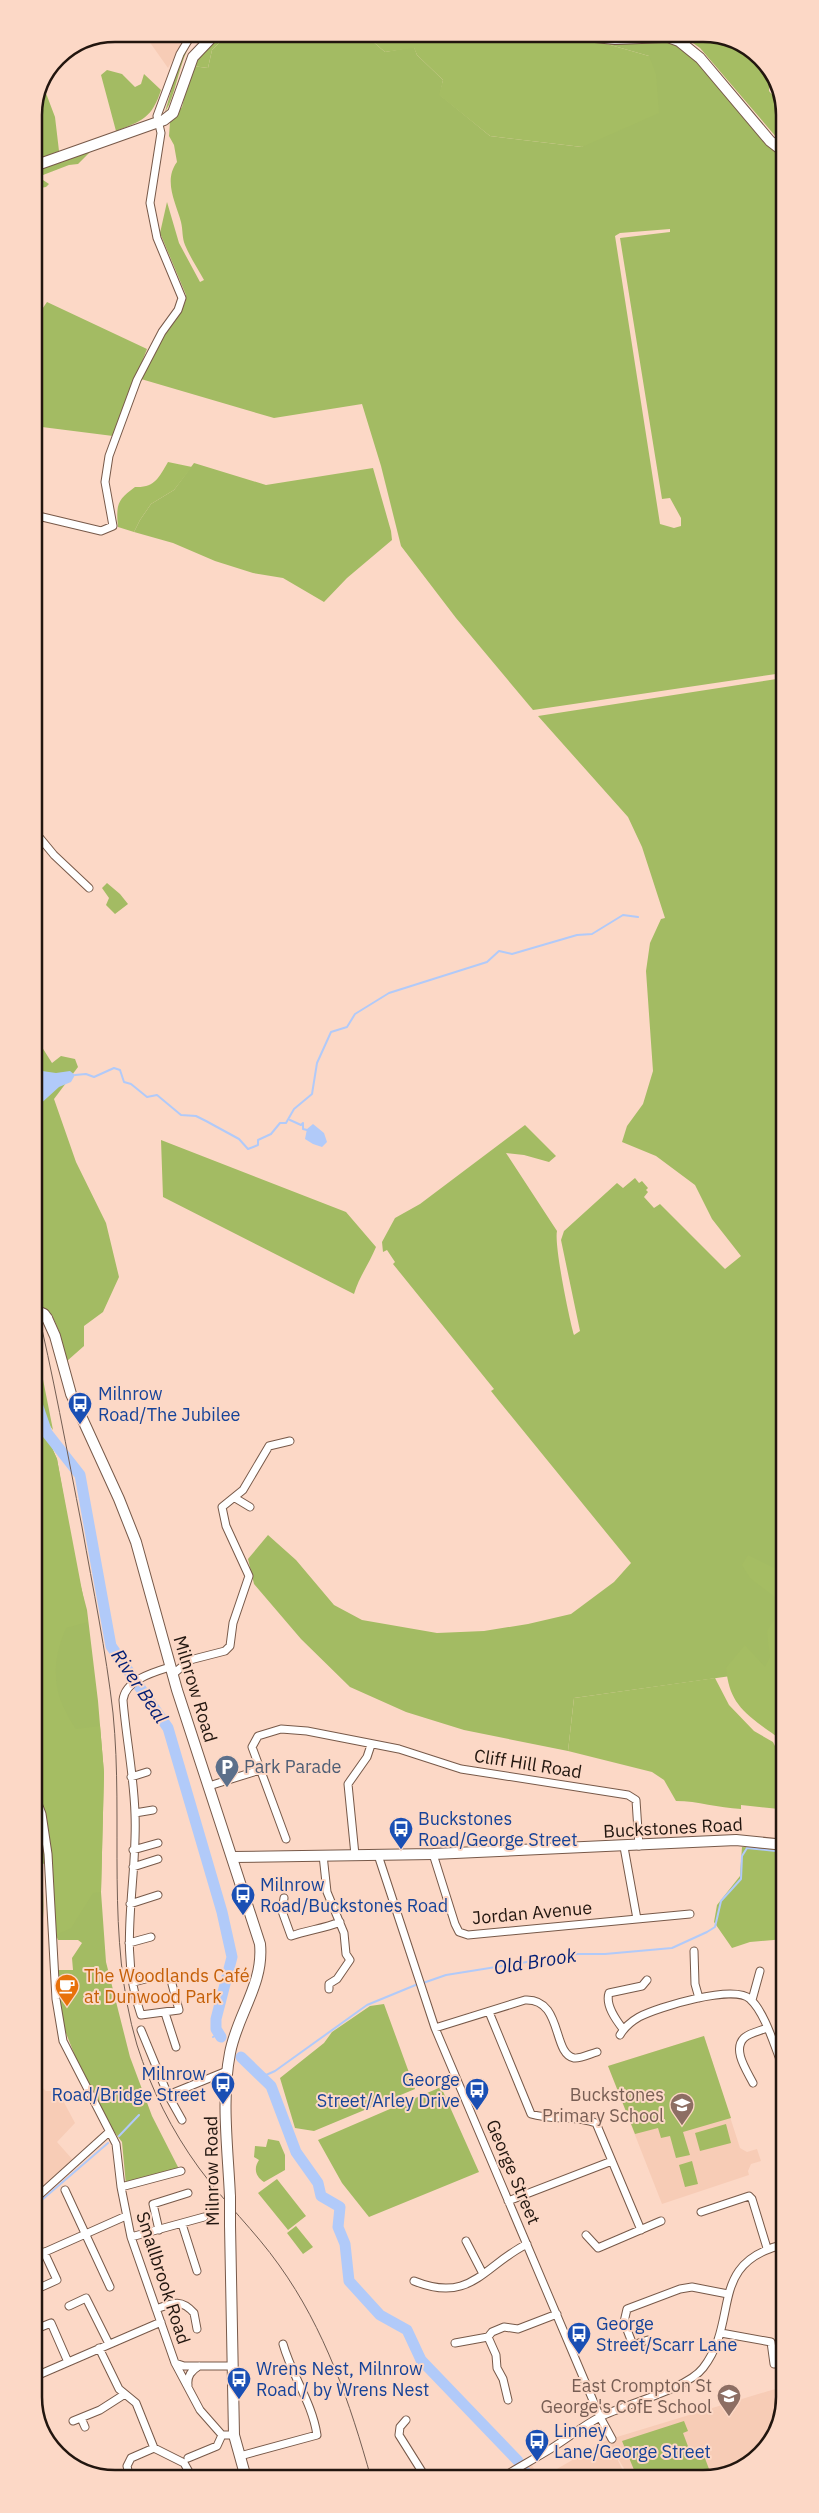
<svg xmlns="http://www.w3.org/2000/svg" width="819" height="2513" viewBox="0 0 819 2513" font-family="'IBM Plex Sans',sans-serif">
<rect width="100%" height="100%" fill="#fcd8c6"/>
<path fill="#f7ccb6" d="M144 34H188L168 68Z
M704 2036 740 2148 747 2152 757 2149 761 2161 751 2164 748 2171 749 2175 662 2204 608 2066Z
M36 2082 46 2091H58L75 2123 57 2142 73 2160 36 2192Z
M785 2386V2397L768 2447 724 2477H629L613 2450 626 2477H543L607 2440Z
M532 2465 538 2477H513L528 2468Z"/>
<path fill="#a3bb63" fill-rule="evenodd" d="M195 34H206C204 35 202 35 199 36 181 44 177 96 165 112L179 63Z
M228 34H364L385 52 414 47 417 55 443 80 440 95 490 136 582 147 649 56 600 42H671L680 47 693 57 783 152V673L533 710 456 618 401 546 381 466 362 404 274 418 141 379 164 334 185 303 186 295 160 233 167 202 179 243 200 282 204 280C198 269 190 257 185 245 182 238 183 230 181 222 176 203 163 181 177 162L174 145 169 136 170 122 182 107 192 66 208 68 212 50ZM670 229V232L620 238 662 499 670 498 681 518V526L674 528 660 524 615 236 620 233Z
M107 70 122 74 135 87 141 84 144 74 161 90C152 118 142 121 116 131L101 75Z
M44 88 55 117 59 151 34 161V111Z
M91 151 78 164 69 165 43 175V180L49 184 46 187 34 189V170Z
M47 302 147 349 113 436 34 426V321Z
M194 463 266 485 373 468 391 531 392 540 347 578 324 602 283 578 253 573 215 561 173 543 134 532 140 520 151 504 174 490Z
M783 678 784 1700 738 1675 574 1698 568 1751 464 1730 406 1712 350 1687 301 1639 254 1584 248 1559 268 1535 296 1560 334 1605 362 1620 437 1633 484 1631 528 1624 571 1614 614 1582 631 1563 499 1401 491 1391 494 1389 393 1264 395 1262 387 1250 383 1252 382 1242 395 1218 420 1204 525 1125 556 1156 549 1162 524 1155 506 1153 557 1231C554 1245 569 1318 574 1335L580 1331 561 1240 564 1231 617 1183 623 1188 635 1178 639 1183 642 1181 648 1188 646 1190 648 1192 644 1197 654 1208 660 1204 725 1269 741 1256 712 1219 695 1185 656 1156 622 1142 627 1126 643 1104 653 1071 646 971 650 943 661 919 665 918 642 847 628 817 538 716Z
M107 883 120 894 128 904 115 914 106 905 109 898 102 888Z
M35 1036 52 1063 61 1056 75 1059 78 1067 54 1099 76 1162 106 1223 119 1277 103 1312 84 1326V1346L67 1361 59 1331 52 1315 43 1307 35 1275Z
M161 1140 346 1212 376 1247C369 1264 359 1277 354 1294L163 1197Z
M35 1410 57 1459 76 1568 87 1610 98 1701 104 1773 101 1892 106 1962 130 2057 152 2116 179 2169 126 2185 122 2142 112 2129 79 2066 62 2023 57 1970H73L72 1958 82 1943 78 1940H58L56 1935 39 1796 36 1790Z
M36 1803 45 1846V1863L41 1865C44 1896 46 1925 36 1955Z
M384 2004 415 2089 314 2131 295 2128 280 2078 324 2043 332 2032 370 2006Z
M704 2036 731 2118 683 2132 690 2155 676 2158 670 2136 661 2138 658 2128 635 2134 608 2066Z
M441 2087 479 2172 369 2217 342 2183 318 2140Z
M726 2124 731 2143 700 2151 695 2133Z
M268 2139 279 2141 285 2155V2170L264 2182C256 2177 253 2169 259 2160L254 2157 255 2146 266 2147Z
M692 2161 698 2184 685 2187 679 2165Z
M277 2179 306 2216 288 2230 258 2193Z
M296 2226 313 2247 303 2254 287 2233Z
M684 2421 688 2431 683 2433 692 2457 703 2453 712 2477H637L622 2441Z"/>
<path fill="#a5bd63" d="M217 34H228L212 50 208 68 192 66Z
M364 34H551L600 42 649 56 656 74 659 113 582 147 490 136 439 95 443 80 417 55 414 48 385 52Z
M680 34H709L736 45 770 75 769 91 783 107V145L700 48Z
M168 462 192 467 174 490 151 504 140 520 134 532 118 527C116 505 117 500 135 487 155 488 159 477 168 462Z
M35 1339 53 1430C31 1400 35 1375 35 1339Z
M35 1410 57 1459 88 1622 66 1628C50 1666 52 1695 76 1729L100 1726 104 1773 101 1892 93 1893 71 1928 56 1935 39 1796 36 1790Z
M748 1555 784 1573V1604L750 1578 742 1565Z
M779 1613 784 1619V1747C779 1736 771 1733 762 1726 738 1708 729 1697 726 1668L745 1645 765 1667 770 1657 767 1631Z
M715 1678 729 1705 754 1731 773 1742 784 1764 785 1805 780 1804 779 1809 741 1805V1809C718 1808 698 1801 676 1801L664 1780 652 1772 568 1751 574 1698Z
M742 1847 765 1848 785 1851V1939L750 1942 732 1948 714 1922 717 1905 740 1876Z"/>
<path fill="#b1caf9" d="M35 1070 56 1073 70 1071 75 1075 71 1082 59 1087 37 1107 35 1101Z
M313 1124 324 1133 327 1142 322 1147 313 1144 305 1139 307 1129Z"/>
<g fill="none" stroke-linecap="round" stroke-linejoin="round">
<path stroke="#b1caf9" stroke-width="2" d="M75 1075 86 1074 94 1077 114 1068 120 1070 124 1082 131 1084 147 1097 157 1095 181 1115 196 1116 206 1121 239 1139 248 1149 258 1145V1140L271 1134 280 1123H286L294 1109 312 1094 317 1063 331 1032 347 1027 355 1014 389 993 487 962 499 951 512 954 577 935 592 934 623 915 638 917
M290 1120 301 1125 303 1123V1129L307 1130
M423 1983 446 1975 577 1954H605L672 1948 707 1932 715 1927 721 1901 741 1879 742 1856 747 1848 785 1852
M213 2037 218 2034
M253 2070 266 2075 275 2071 367 2005 418 1984
M119 2136 139 2115
M36 2205 108 2143"/>
<path stroke="#b1caf9" stroke-width="11" d="M35 1398 47 1433 80 1475 111 1646 168 1728 222 1912 232 1957 216 2019V2029L221 2037
M241 2057 271 2086 296 2152 318 2183 321 2196 340 2207 338 2227 345 2244 349 2281 380 2315 407 2330 421 2360 518 2461
M526 2472 529 2477"/>
<defs>
<path id="minor" d="M34 515 101 531 113 526 105 482 109 456 137 380 162 332 178 310 182 298 157 238 150 203 161 133 157 116 180 54 192 34
M35 832 54 855 89 888
M235 1498 250 1507
M170 1667C154 1672 125 1680 123 1700 126 1738 134 1776 135 1814 138 1881 117 1949 141 2015L179 2010 172 1984
M172 1675 190 1660 225 1651 230 1646 233 1623 249 1576 226 1526 222 1507 243 1490 269 1446 290 1441
M131 1777 147 1772
M209 1786 260 1770
M36 1798 42 1814 48 1854 56 1999 63 2041 116 2144 121 2187 131 2237 175 2363 200 2410 222 2435H234
M135 1813 153 1810
M286 1839 252 1747 258 1736 281 1729 307 1731 399 1749 461 1769 628 1795 636 1800 639 1846
M624 1847 637 1919
M133 1850 158 1843
M433 1854 455 1924 459 1932 468 1935 690 1914
M323 1855 327 1892 344 1933 346 1954 350 1960 337 1979 329 1984V1989
M355 1855 348 1784 367 1757 371 1745
M378 1855 435 2028 600 2417 612 2439
M133 1867 158 1859
M284 1898 282 1911 291 1936C307 1930 323 1929 340 1922
M130 1904 158 1895
M129 1943 151 1937
M694 1951 695 1984 699 1998
M134 1982 153 1977
M752 2000 760 1971
M489 2012 531 2114C553 2121 575 2115 596 2123L641 2230
M165 2013 176 2047
M435 2028 525 2000C563 1998 552 2054 574 2058 580 2059 590 2054 597 2052
M623 2029C616 2020 605 2005 609 1993L642 1986 647 1980
M141 2030 168 2095 182 2120
M620 2035C624 2028 632 2021 639 2017 658 2007 734 1984 750 1999 766 2013 776 2052 785 2072
M753 2083C747 2071 732 2050 744 2038 749 2033 760 2031 767 2028
M168 2095 227 2071
M785 2129 781 2152 785 2183
M121 2187 181 2171
M65 2190 110 2287
M36 2198 109 2132
M508 2201 612 2161
M701 2212 749 2196 752 2199 767 2248
M182 2224 197 2271
M159 2230 153 2204 188 2193
M586 2235 598 2248 661 2221
M131 2237 204 2217
M466 2241 483 2274
M36 2256 126 2216
M414 2281C471 2304 483 2266 527 2244
M37 2289 57 2280 44 2252
M69 2306 86 2298 109 2344
M156 2309C172 2303 181 2298 194 2313L197 2329
M36 2329 51 2323 68 2362
M721 2333 771 2342 774 2364
M488 2337 496 2355 497 2368 503 2379 508 2400
M648 2340 633 2345 624 2322 627 2309 680 2289 692 2287 728 2294
M455 2343 488 2337 492 2332 504 2327 518 2329 557 2314
M99 2348 119 2389 136 2403 154 2448
M175 2363 184 2366H233
M36 2376 161 2322
M188 2385C187 2376 191 2371 199 2366
M81 2418 85 2427
M406 2420 400 2427 399 2435 426 2478
M73 2421 100 2410 125 2394
M154 2448 184 2463 193 2479
M240 2456 317 2435C312 2402 292 2376 283 2344
M188 2458 217 2446 222 2435
M503 2477C519 2467 536 2458 552 2448 568 2438 584 2425 600 2417 626 2404 687 2389 703 2368 741 2319 706 2263 785 2244
M130 2479 127 2466 131 2458 154 2448"/>
<path id="secondary" d="M232 1857 433 1854 736 1840 785 1845"/>
<path id="primary" d="M565 34 615 39 668 37 679 41 700 58 770 141 783 151
M34 166 164 120 173 113 193 57 215 34
M47 1318 55 1336 71 1394 119 1499 136 1542 177 1690 260 1944C264 1984 237 2015 230 2053 221 2099 228 2150 230 2197
M230 2225 234 2435 246 2478"/>
</defs>
<use href="#minor" stroke="#775949" stroke-width="9"/>
<use href="#secondary" stroke="#775949" stroke-width="12"/>
<use href="#primary" stroke="#775949" stroke-width="12"/>
<use href="#minor" stroke="#fff" stroke-width="7"/>
<use href="#secondary" stroke="#fff" stroke-width="10"/>
<use href="#primary" stroke="#fff" stroke-width="10"/>
<path stroke="#735e53" stroke-width="1" d="M35 1299C53 1374 67 1451 82 1527 93 1589 106 1651 113 1713 124 1823 105 1937 137 2045 151 2089 172 2131 199 2168 224 2202 255 2231 279 2265 325 2329 350 2403 371 2478"/>
<defs>
<path id="primary-bridge" d="M35 1310 44 1314 47 1318
M230 2197V2225"/>
</defs>
<use href="#primary-bridge" stroke="#775949" stroke-width="12" stroke-linecap="butt"/>
<use href="#primary-bridge" stroke="#fff" stroke-width="10"/>
</g>
<defs>
<symbol id="bus-pin" viewBox="-11 -11 22 30"><path d="M0 17L-7.5 6A9.5 9.5 0 1 1 7.5 6Z" fill="#1a4fb4" stroke="#fcd8c6"/><path d="M-5-6H5V4H4V6H2V4H-2V6H-4V4H-5ZM-3.5-4V0h7V-4ZM-3.5 1.2v1.5H-2V1.2ZM2 1.2v1.5H3.5V1.2Z" fill="#fff"/></symbol>
<symbol id="parking-pin" viewBox="-11 -11 22 30"><path d="M0 17L-7.5 6A9.5 9.5 0 1 1 7.5 6Z" fill="#5c6f8a" stroke="#fcd8c6"/><path d="M-3.5-5.5H1a3.5 3.5 0 0 1 0 7H-1V5.5H-3.5ZM-1-3.4V-.6H.8a1.4 1.4 0 0 0 0-2.8Z" fill="#fff"/></symbol>
<symbol id="cafe-pin" viewBox="-11 -11 22 30"><path d="M0 17L-7.5 6A9.5 9.5 0 1 1 7.5 6Z" fill="#e8710a" stroke="#fcd8c6"/><path d="M-5.5-4.5H6V0H3Q3 3.5 0 3.5H-2.5Q-5.5 3.5-5.5 0ZM3-3.2v2h1.7v-2ZM-6 4.5H4V6H-6Z" fill="#fff"/></symbol>
<symbol id="school-pin" viewBox="-11 -11 22 30"><path d="M0 17L-7.5 6A9.5 9.5 0 1 1 7.5 6Z" fill="#8d6e63" stroke="#fcd8c6"/><path d="M0-5L7-2L0 1L-7-2ZM-4 1L0 2.5L4 1V4Q0 6-4 4Z" fill="#fff"/></symbol>
</defs>
<g fill-rule="evenodd">
<use href="#bus-pin" x="66" y="1390" width="28" height="38"/>
<use href="#parking-pin" x="213" y="1753" width="28" height="38"/>
<use href="#bus-pin" x="387" y="1815" width="28" height="38"/>
<use href="#bus-pin" x="229" y="1881" width="28" height="38"/>
<use href="#cafe-pin" x="53" y="1972" width="28" height="38"/>
<use href="#bus-pin" x="209" y="2070" width="28" height="38"/>
<use href="#bus-pin" x="463" y="2076" width="28" height="38"/>
<use href="#school-pin" x="668" y="2091" width="28" height="38"/>
<use href="#bus-pin" x="565" y="2320" width="28" height="38"/>
<use href="#bus-pin" x="225" y="2365" width="28" height="38"/>
<use href="#school-pin" x="715" y="2382" width="28" height="38"/>
<use href="#bus-pin" x="523" y="2427" width="28" height="38"/>
</g>
<g text-anchor="middle" stroke-width="4" stroke-linejoin="round" paint-order="stroke">
<g font-size="18" fill="#164399" stroke="#fcd8c6" text-anchor="start">
<text x="98" y="1400">Milnrow<tspan x="98" dy="21">Road/The Jubilee</tspan></text>
<text x="418" y="1825">Buckstones<tspan x="418" dy="21">Road/George Street</tspan></text>
<text x="260" y="1891">Milnrow<tspan x="260" dy="21">Road/Buckstones Road</tspan></text>
<text x="206" y="2080" text-anchor="end">Milnrow<tspan x="206" dy="21">Road/Bridge Street</tspan></text>
<text x="460" y="2086" text-anchor="end">George<tspan x="460" dy="21">Street/Arley Drive</tspan></text>
<text x="596" y="2330">George<tspan x="596" dy="21">Street/Scarr Lane</tspan></text>
<text x="256" y="2375">Wrens Nest, Milnrow<tspan x="256" dy="21">Road / by Wrens Nest</tspan></text>
<text x="554" y="2437">Linney<tspan x="554" dy="21">Lane/George Street</tspan></text>
</g>
<g font-size="18" fill="#22160f" stroke="#fcd8c6">
<text transform="translate(195 1689) rotate(73)" y="6">Milnrow Road</text>
<text transform="translate(528 1764) rotate(9)" y="6">Cliff Hill Road</text>
<text transform="translate(673 1828) rotate(-3)" y="6">Buckstones Road</text>
<text transform="translate(532 1913) rotate(-5)" y="6">Jordan Avenue</text>
<text transform="translate(212 2171) rotate(-91)" y="6">Milnrow Road</text>
<text transform="translate(513 2172) rotate(67)" y="6">George Street</text>
<text transform="translate(163 2278) rotate(72)" y="6">Smallbrook Road</text>
</g>
<g font-size="18" fill="#4e5e75" stroke="#fcd8c6" text-anchor="start">
<text x="244" y="1773">Park Parade</text>
</g>
<g font-size="18" fill="#c56008" stroke="#fcd8c6" text-anchor="start">
<text x="84" y="1982">The Woodlands Café<tspan x="84" dy="21">at Dunwood Park</tspan></text>
</g>
<g font-size="18" fill="#785e54" stroke="#fcd8c6" text-anchor="end">
<text x="664" y="2101">Buckstones<tspan x="664" dy="21">Primary School</tspan></text>
<text x="712" y="2392">East Crompton St<tspan x="712" dy="21">George's CofE School</tspan></text>
</g>
<g font-size="19" font-style="italic" fill="#001d74" stroke="#fcd8c6">
<text transform="translate(140 1686) rotate(56)" y="7">River Beal</text>
<text transform="translate(535 1961) rotate(-9)" y="7">Old Brook</text>
</g>
</g>
<path d="M0 0H819V2513H0ZM115 42H703A73 73 0 0 1 776 115V2397A73 73 0 0 1 703 2470H115A73 73 0 0 1 42 2397V115A73 73 0 0 1 115 42Z" fill="#fcd8c6" fill-rule="evenodd"/>
<path fill="none" stroke="#22160f" stroke-width="2.5" d="M115 42H703A73 73 0 0 1 776 115V2397A73 73 0 0 1 703 2470H115A73 73 0 0 1 42 2397V115A73 73 0 0 1 115 42Z"/>
</svg>
